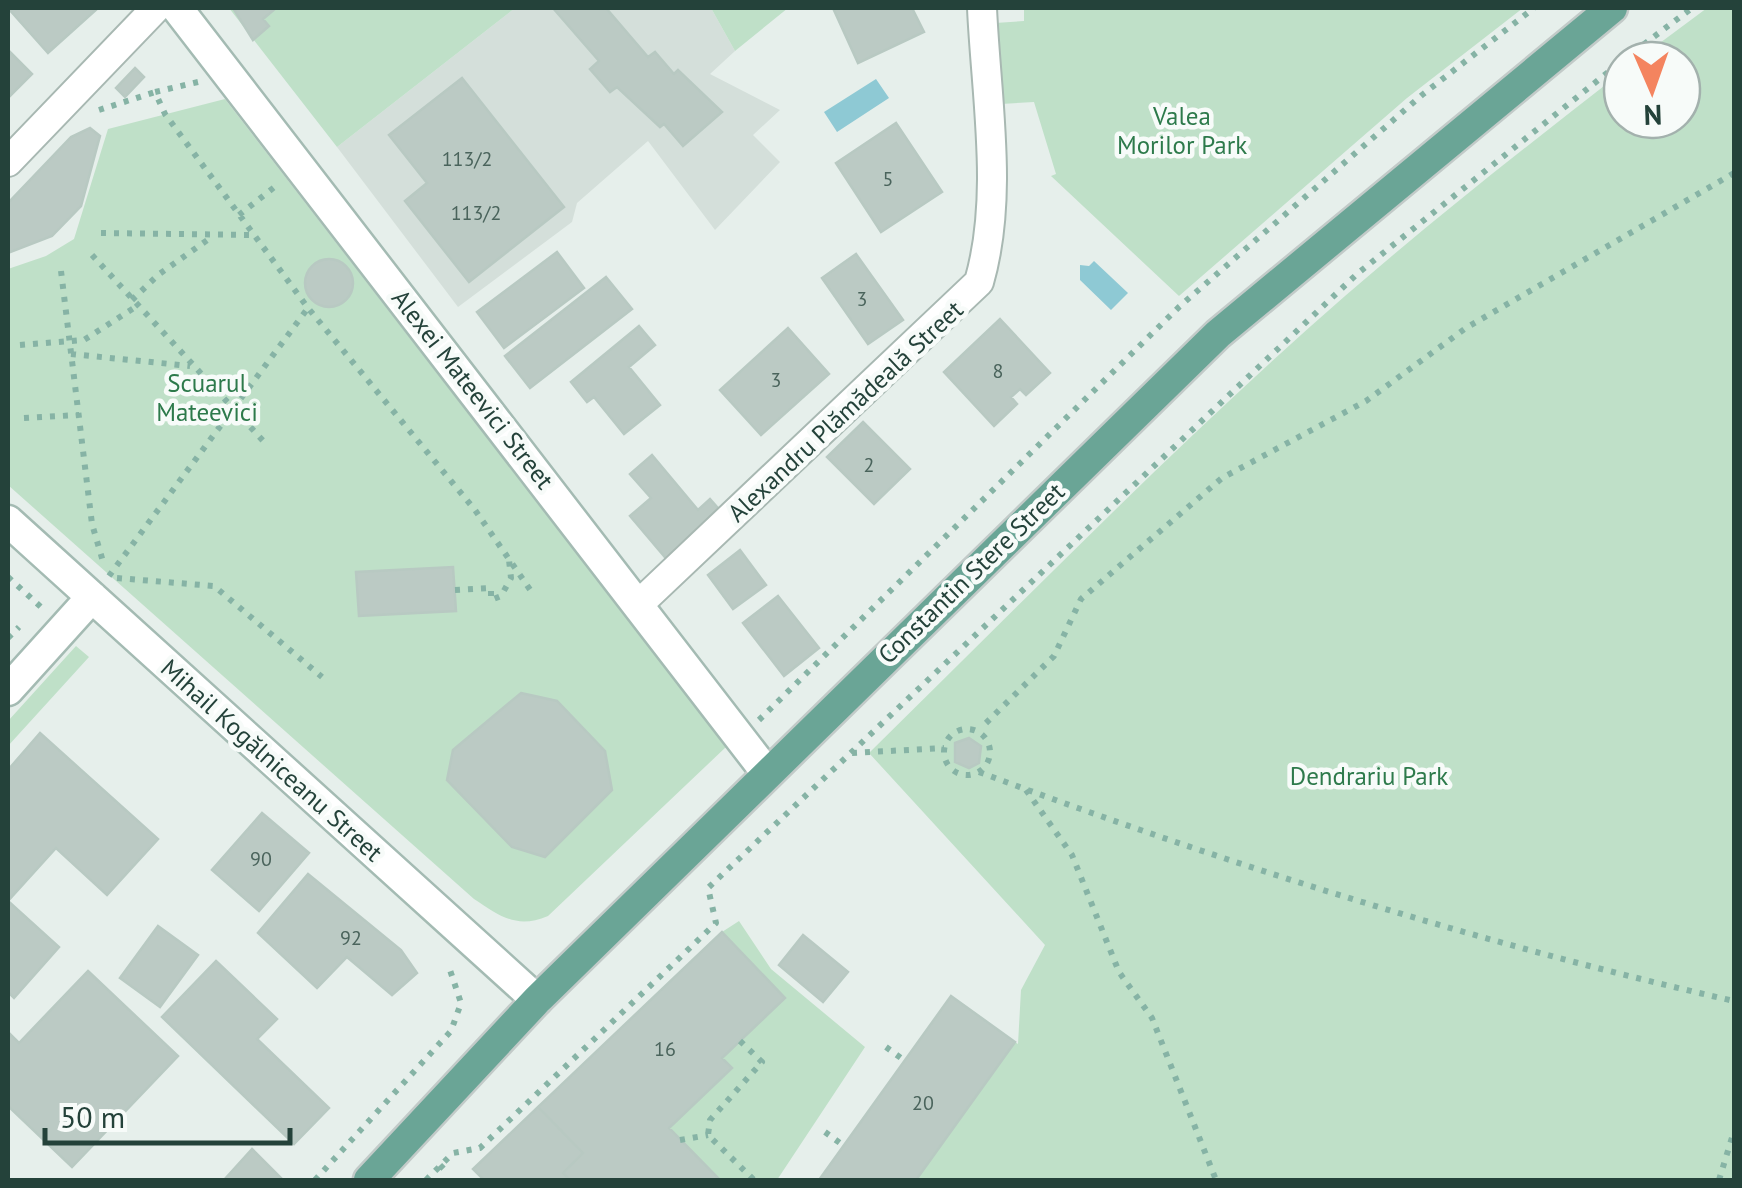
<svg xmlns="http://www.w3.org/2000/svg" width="1742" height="1188" viewBox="0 0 1742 1188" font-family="'PT Sans',sans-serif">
<rect width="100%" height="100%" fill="#e6efeb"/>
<path fill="#d4dfda" d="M515 8H711L735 51 710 74 780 110 753 135 780 162 715 230 648 141 577 203 572 222 458 307 337 147Z"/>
<path fill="#bfe0c8" d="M229 8H515L337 147Z
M711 8H788L735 51Z
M1024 8H1523L1407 98 1179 296 1051 176 1056 174 1034 102 1001 104 995 23 1024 21Z
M1707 8H1734V1180H916L1015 1042 1018 1044 1021 990 1045 945 869 753C1026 599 1179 441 1345 296 1435 218 1528 145 1622 72V120H1682V60H1637Z
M225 99 726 747 548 916C517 929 501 917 474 899L8 485V269L46 256 74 239 108 129Z
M76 646 89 657 8 746V721Z
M739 921 771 969 865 1047 777 1180H720L669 1128 732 1069 722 1058V932Z"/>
<path fill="#8ec9d4" d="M876 79 889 98 837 132 824 112Z
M1094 261 1128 293 1111 310 1080 280V265L1089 266Z"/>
<path fill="#bbcac4" stroke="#b8c9c2" stroke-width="2.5" d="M8 8H98L48 53Z
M233 8H276L263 19 269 26 253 40Z
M553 8H606L648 57 655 52 674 74 678 70 722 112 683 146 664 124 660 127 617 87 610 92 590 69 599 61Z
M833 8H912L924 32 858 63Z
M8 50 32 74 8 98Z
M135 68 144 77 125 97 116 88Z
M462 78 564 207 469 282 405 201 427 183 389 135Z
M896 123 942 192 881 232 836 163Z
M90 128 100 136 81 206 52 236 8 253V203L71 137Z
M557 252 584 288 504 348 477 312Z
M856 254 903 320 868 344 822 278Z
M305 283a24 24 0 1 1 48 0a24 24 0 1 1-48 0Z
M606 277 632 309 530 388 505 356Z
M1000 319 1050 373 1026 395 1020 389 1011 397 1017 404 994 426 944 372Z
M639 326 655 345 629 367 660 405 624 434 594 397 587 402 571 382Z
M788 328 829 374 761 435 720 390Z
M863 422 910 469 874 504 827 457Z
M652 455 698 510 710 499 724 515 669 562 630 516 651 498 630 474Z
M740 550 766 585 733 609 708 575Z
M453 567 456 611 359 616 356 572Z
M778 596 819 648 784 676 743 623Z
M521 693 557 701 605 751 612 790 545 857 512 847 447 780 453 750Z
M40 733 158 839 107 895 56 848 8 901 59 947 14 998 8 992V770Z
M969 738 981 746 979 763 969 768 955 762V743Z
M262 813 309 853 259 911 212 870Z
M308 874 401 950 417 973 392 995 347 957 317 988 258 933Z
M158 926 198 955 160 1007 120 978Z
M722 932 785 998 722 1058 732 1068 669 1128 720 1180H570L563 1173 583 1153 538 1107Z
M803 935 848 972 823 1002 779 965Z
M216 961 277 1019 257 1039 329 1108 294 1144 162 1017Z
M88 971 178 1056 72 1167 8 1106V1032L19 1043Z
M951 996 1015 1042 916 1180H819Z
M538 1107 583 1153 563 1173 570 1180H484L473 1169Z
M252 1149 283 1180H224Z"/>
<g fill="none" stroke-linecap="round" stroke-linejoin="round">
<defs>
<path id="street" d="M8 162 156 8
M639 604 979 282C1004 196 986 97 982 8"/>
<path id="secondary" d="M177 8 767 773
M8 521 537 1000
M8 690 92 597"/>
<path id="primary" d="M369 1180 537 1000 1218 334 1612 8"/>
</defs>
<use href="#street" stroke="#a8b8b2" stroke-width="32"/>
<use href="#secondary" stroke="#a4bbb3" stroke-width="35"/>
<use href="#primary" stroke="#c2cac8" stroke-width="35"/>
<path stroke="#86b3a5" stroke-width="6" stroke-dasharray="5 8" stroke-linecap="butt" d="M1623 60 1692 8
M198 82 155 92 165 114 308 308 475 510 531 591
M99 110 155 92
M239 215 277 185
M101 233 253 235
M92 255 266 444
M61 271 92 524 104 565
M132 300 158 275 213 236
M20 345 84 340 137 306
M71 354 190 366
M24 418 79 415
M109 576 308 308
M8 577 42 608
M117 578 214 586 322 677
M455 590 491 588V600L501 596 511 578 509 560
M8 638 19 627
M759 720 1179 307 1422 95 1534 8
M986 723 1054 656 1081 599 1222 478 1366 401 1466 328 1734 173
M944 752a23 23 0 1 1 46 0a23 23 0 1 1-46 0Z
M852 753 944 748
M979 772C1226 864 1478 943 1734 1001
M1026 790 1072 855 1119 972 1152 1018 1216 1180
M740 1041 762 1062 710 1120 708 1135 754 1180
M886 1047 905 1061
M825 1132 844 1146
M680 1140 708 1135
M440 1165 448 1173
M315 1180 451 1031 461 1003 448 964
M426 1180 453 1153 480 1148 716 923 708 888 1357 274 1622 61
M1719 1180 1734 1131"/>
<use href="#street" stroke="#fff" stroke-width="28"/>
<use href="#secondary" stroke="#fff" stroke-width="30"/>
<use href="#primary" stroke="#6aa596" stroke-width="30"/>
</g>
<g text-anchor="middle" stroke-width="9" stroke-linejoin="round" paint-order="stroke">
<g font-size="20" fill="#4a645c">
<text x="467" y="166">113/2</text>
<text x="888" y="186">5</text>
<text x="476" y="220">113/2</text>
<text x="862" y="306">3</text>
<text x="998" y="378">8</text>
<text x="776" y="387">3</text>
<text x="869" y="472">2</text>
<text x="261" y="866">90</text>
<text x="351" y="945">92</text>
<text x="665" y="1056">16</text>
<text x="923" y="1110">20</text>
</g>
<g font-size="25" fill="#2d7a4b" stroke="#f7fbf9">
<text x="1182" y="125">Valea<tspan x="1182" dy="29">Morilor Park</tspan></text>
<text x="207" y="392">Scuarul<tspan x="207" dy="29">Mateevici</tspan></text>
<text x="1369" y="785">Dendrariu Park</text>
</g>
<g font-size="25" fill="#24423a" stroke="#f7fbf9">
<text transform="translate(473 389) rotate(52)" y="9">Alexei Mateevici Street</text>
<text transform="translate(845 411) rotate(-43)" y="9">Alexandru Plămădeală Street</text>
<text transform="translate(971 573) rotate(-44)" y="9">Constantin Stere Street</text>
<text transform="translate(272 760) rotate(42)" y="9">Mihail Kogălniceanu Street</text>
</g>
</g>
<rect width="1742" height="1188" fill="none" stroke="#24423a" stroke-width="20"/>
<g transform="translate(1652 90) rotate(178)"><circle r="48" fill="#f7fbf9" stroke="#a3b1ad" stroke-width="2.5"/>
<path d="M0-8L18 38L0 25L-18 38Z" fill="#f4845f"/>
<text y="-15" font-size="28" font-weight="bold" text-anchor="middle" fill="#24423a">N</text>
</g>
<path d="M45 1128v15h245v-15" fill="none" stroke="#24423a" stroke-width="5"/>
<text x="60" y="1128" font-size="30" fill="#24423a" stroke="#f7fbf9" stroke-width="8" paint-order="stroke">50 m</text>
</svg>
